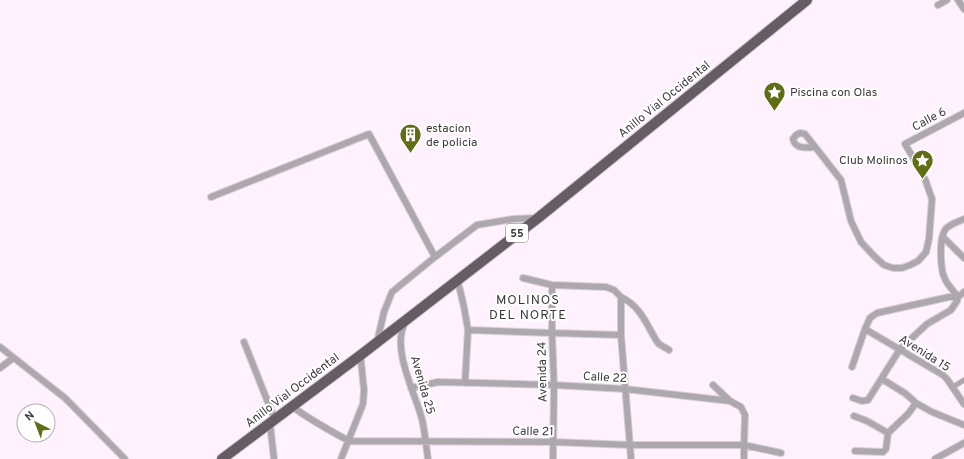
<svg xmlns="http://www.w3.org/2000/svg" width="964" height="459" viewBox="0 0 964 459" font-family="Overpass,sans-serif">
<rect width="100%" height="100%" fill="#fff2fe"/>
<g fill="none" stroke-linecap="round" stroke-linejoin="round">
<defs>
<path id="pedestrian" d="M953 387 964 380"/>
<path id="minor" d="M958 0 964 9
M938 5 947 0
M815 147C806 148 795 149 793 139L796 135 800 133 805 134 841 180 851 221 861 242 875 257 884 265 893 268H902L910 265 918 261 926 252 929 239 932 199 925 179
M923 174 905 144 964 113
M211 197 369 134 435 257
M943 237 964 258
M523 278 552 285 606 287 614 290 621 297V335L631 459
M457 280 460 290 464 307 468 330 465 383
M552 285V333L554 385 553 459
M621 297C640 306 646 323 656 340L659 344 669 350
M958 297C954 291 948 286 945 279 940 270 939 239 945 230 949 224 958 222 964 219
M405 323C391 348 415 393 422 419 425 432 426 446 428 459
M865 329 943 375 947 379 964 404
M468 330 552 333 621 335
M244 342 275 420
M377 342 384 312 392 292 435 257 477 225 513 219 538 218
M0 347 65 398 125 459
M852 367 865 329 870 318 877 313 949 297H958
M0 368 13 358
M882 379 906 394 916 403 932 412 964 425
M713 385 730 401
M411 388 438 382 554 385 625 389 730 401 741 407 745 415 744 445V459
M853 398 862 401 868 400 900 349 927 324 951 310 957 301 958 297 964 292
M293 407C310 420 329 430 349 441L553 442 630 445H744L781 453
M854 416 867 421 888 433
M270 423 274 459
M855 451 883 452 886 449 888 433 908 414 916 403
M341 459 363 404 364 390 361 361 362 354
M935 459 964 443"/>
<path id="trunk" d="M222 459 362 354 538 218 807 0"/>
</defs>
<use href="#pedestrian" stroke="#d8cdd7" stroke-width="6"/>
<use href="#minor" stroke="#d8cdd7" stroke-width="8"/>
<use href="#trunk" stroke="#d8cdd7" stroke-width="12"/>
<use href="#pedestrian" stroke="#ada8ad" stroke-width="4.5"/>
<use href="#minor" stroke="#ada8ad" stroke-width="6"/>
<use href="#trunk" stroke="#655c64" stroke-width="10"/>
</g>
<defs>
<symbol id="sight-pin" viewBox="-11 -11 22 30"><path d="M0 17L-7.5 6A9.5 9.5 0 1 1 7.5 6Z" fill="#616d15" stroke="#fff"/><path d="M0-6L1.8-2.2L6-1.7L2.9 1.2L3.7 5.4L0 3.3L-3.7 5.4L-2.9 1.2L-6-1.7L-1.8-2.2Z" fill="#fff"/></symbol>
<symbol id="building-pin" viewBox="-11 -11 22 30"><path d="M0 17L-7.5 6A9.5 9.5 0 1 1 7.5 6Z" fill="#616d15" stroke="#fff"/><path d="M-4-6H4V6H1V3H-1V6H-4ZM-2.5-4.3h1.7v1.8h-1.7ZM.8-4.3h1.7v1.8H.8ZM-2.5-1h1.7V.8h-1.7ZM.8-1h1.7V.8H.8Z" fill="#fff"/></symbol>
</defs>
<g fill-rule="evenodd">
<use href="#sight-pin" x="762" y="80" width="25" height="34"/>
<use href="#building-pin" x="398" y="122" width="25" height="34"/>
<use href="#sight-pin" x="910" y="148" width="25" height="34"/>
</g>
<g text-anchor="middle" stroke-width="4" stroke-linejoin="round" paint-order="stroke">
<rect fill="#fff" stroke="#777477" stroke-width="1" x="506" y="224" width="22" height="18" rx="3"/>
<g font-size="11" font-weight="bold" fill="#3d383d">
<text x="517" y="237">55</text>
</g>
<g font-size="12" fill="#3d383d" stroke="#fff" text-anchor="start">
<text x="790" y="96">Piscina con Olas</text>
<text x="426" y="132">estacion<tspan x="426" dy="14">de policia</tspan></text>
<text x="908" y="164" text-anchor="end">Club Molinos</text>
</g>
<g font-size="12" fill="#3d383d" stroke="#fff">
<text transform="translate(664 99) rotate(-39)" y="4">Anillo Vial Occidental</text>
<text transform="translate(929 119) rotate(-28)" y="4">Calle 6</text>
<text transform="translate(925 353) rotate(32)" y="4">Avenida 15</text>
<text transform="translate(542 372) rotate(-91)" y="4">Avenida 24</text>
<text transform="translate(605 377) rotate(3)" y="4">Calle 22</text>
<text transform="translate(423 385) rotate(74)" y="4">Avenida 25</text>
<text transform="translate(292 390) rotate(-37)" y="4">Anillo Vial Occidental</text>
<text transform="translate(533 431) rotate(1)" y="4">Calle 21</text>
</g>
<g font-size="13" letter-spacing="1" fill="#3d383d" stroke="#fff">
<text x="528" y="304">MOLINOS<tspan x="528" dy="15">DEL NORTE</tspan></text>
</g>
</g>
<g transform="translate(36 423) rotate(318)"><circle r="19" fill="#ffffff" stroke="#b1afb1"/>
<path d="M0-3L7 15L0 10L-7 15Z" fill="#616d15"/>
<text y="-6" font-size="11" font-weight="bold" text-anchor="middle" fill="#3d383d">N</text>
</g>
</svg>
